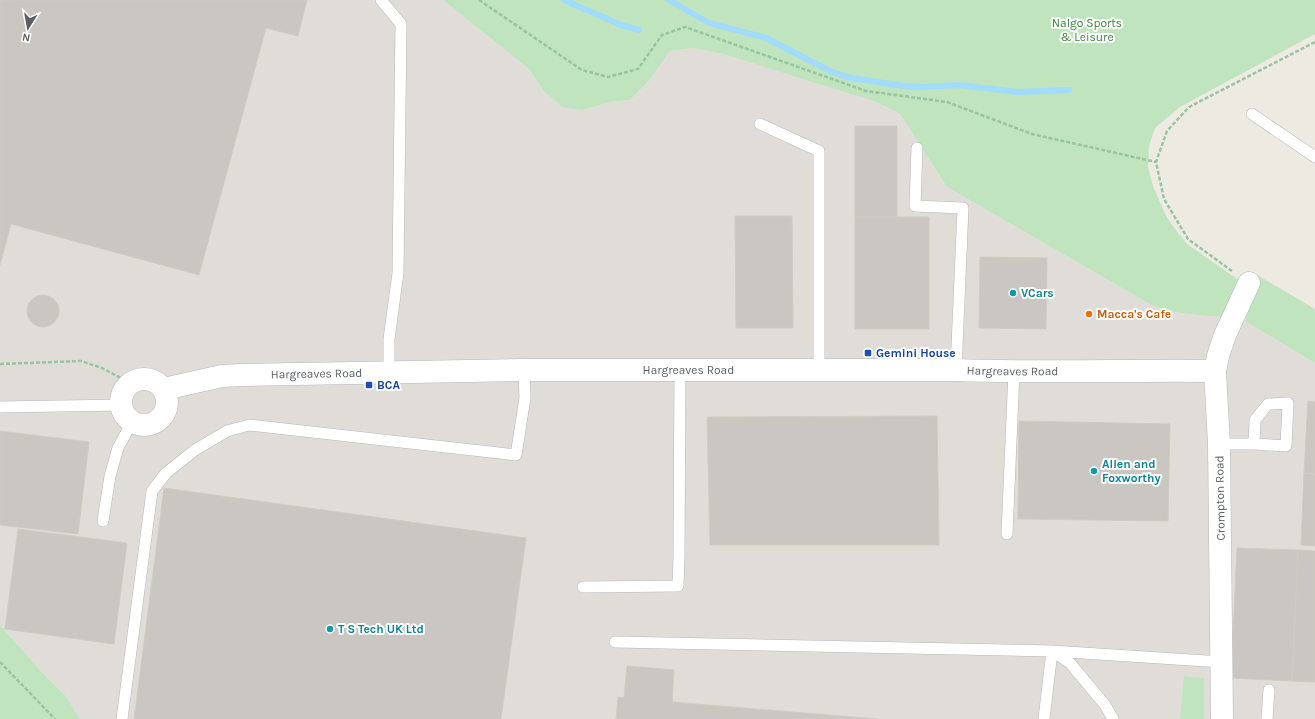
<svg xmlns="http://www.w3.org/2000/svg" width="1315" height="719" viewBox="0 0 1315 719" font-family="Karla,sans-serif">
<rect width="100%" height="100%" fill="#edeae1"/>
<path fill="#e0ddd9" d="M0 0H443L529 69 543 90 583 110 610 102 630 100 649 81 670 51 693 48 723 54 855 94 874 101 900 114 947 187 1148 303 1167 311 1198 315 1224 317 1245 321 1315 363V719H80L65 695 48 679 0 625Z"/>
<path fill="#c0e4be" d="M443 0H1315V34L1180 107 1155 128 1149 146 1148 167 1153 186 1165 214 1172 225 1187 244 1240 281 1224 317 1198 315 1167 311 1148 303 947 187 900 114 874 101 723 54 693 48 670 51 649 81 630 100 610 102 583 110 562 107 543 90 529 69Z
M1257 275 1315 309V363L1245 321Z
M0 625 48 679 65 695 80 719H0Z
M1184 676 1204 678V719H1180Z"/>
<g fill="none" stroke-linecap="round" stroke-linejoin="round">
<path stroke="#a1dbfe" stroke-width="6" d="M564 0 621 25 639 30
M669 0 709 23 766 38 832 72 851 78 904 86 922 87 959 85 1018 92 1069 90"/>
</g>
<path fill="#cac6c1" stroke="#d1cbc0" d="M0 0H307L298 36 266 28 199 275 11 224 0 265Z
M855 126H897V217H855Z
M735 216H792L793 328H736Z
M855 217H929V329H855Z
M980 257 1047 258 1046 329 979 328Z
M27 311a16 16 0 1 1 32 0a16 16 0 1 1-32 0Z
M1308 401 1315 402V474L1304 473Z
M937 416 939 545H710L707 417Z
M1019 421 1170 424 1168 521 1018 519Z
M0 431 89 442 78 534 0 525Z
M1304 473 1315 474V546L1301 545Z
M164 488 526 538 501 719H134Z
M18 529 127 543 114 644 5 629Z
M1237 548 1298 550 1292 681 1231 678Z
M1298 550 1315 551V682L1292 681Z
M627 666 674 670 672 702 877 719H616L618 697 624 698Z"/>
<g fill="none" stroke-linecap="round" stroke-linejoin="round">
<defs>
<path id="lane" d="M381 0 401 24 398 273 389 339V372
M1252 114 1315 157
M760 124 819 151V370
M917 148 915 206 963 208 956 370
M0 407 121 405
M1219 444H1254L1255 420 1268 404 1288 403 1286 446 1254 444
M103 521 110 476 118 448 132 422
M1007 534 1014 372
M583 587 678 586 679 556 680 371
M615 642 1052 651 1222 662
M122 719 152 491 166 473 195 450 227 431 249 425 516 455 525 398 524 370
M1044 719 1052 651 1070 663 1105 705 1113 719
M1267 719 1269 690"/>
<g id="street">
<circle cx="144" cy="402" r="23"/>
<path id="s1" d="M164 389 222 376 241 375 524 370H956C1043 373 1129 370 1215 371"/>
<path d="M1222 719 1219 444 1215 371 1218 356 1225 335 1249 283"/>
</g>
</defs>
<use href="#lane" stroke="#b4b8bc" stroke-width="12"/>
<use href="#street" stroke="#b4b8bc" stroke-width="23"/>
<path stroke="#97c5a2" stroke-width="2.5" stroke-dasharray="4 2" stroke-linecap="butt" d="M479 0 582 70 608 77 638 69 662 35 685 27 866 91 947 102 1032 134 1156 162
M1232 271 1188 239 1164 199 1156 162 1167 131 1189 107 1315 42
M0 364 81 361 102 368 130 383
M0 662 55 719"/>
<use href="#lane" stroke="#fff" stroke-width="11"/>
<use href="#street" stroke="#fff" stroke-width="22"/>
</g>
<g fill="#0f9aa8" stroke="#fff" stroke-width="1.5">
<circle cx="1013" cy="293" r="4"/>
<circle cx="1094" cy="471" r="4"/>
<circle cx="330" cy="629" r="4"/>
</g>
<circle fill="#e8710a" stroke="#fff" stroke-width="1.5" cx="1089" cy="314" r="4"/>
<g fill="#1a4fb4" stroke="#fff" stroke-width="1.5">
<rect x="864" y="349" width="8" height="8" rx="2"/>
<rect x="365" y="381" width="8" height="8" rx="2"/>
</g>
<g text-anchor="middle" stroke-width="4" stroke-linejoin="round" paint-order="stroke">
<g font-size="12" fill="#388536" stroke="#fff">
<text x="1087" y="27">Nalgo Sports<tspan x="1087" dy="14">&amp; Leisure</tspan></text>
</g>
<g font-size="12" font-weight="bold" fill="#0d838f" stroke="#fff" text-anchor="start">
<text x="1021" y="297">VCars</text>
<text x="1102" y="468">Allen and<tspan x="1102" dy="14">Foxworthy</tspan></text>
<text x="338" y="633">T S Tech UK Ltd</text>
</g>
<g font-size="12" font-weight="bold" fill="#c56008" stroke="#fff" text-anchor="start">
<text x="1097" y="318">Macca's Cafe</text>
</g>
<g font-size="12" font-weight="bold" fill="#164399" stroke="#fff" text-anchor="start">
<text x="876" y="357">Gemini House</text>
<text x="377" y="389">BCA</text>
</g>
<g font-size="12" fill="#5a5e62" stroke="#fff">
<text dy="4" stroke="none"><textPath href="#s1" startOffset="526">Hargreaves Road</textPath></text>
<text dy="4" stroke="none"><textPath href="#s1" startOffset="850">Hargreaves Road</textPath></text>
<text dy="4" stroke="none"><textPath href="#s1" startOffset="154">Hargreaves Road</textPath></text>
<text transform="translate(1220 498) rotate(-91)" y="4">Crompton Road</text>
</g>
</g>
<g transform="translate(28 28) rotate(191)" stroke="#ffffff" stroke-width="3" paint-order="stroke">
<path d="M0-3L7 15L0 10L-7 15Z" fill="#5a5e62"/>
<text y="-6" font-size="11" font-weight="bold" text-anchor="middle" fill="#5a5e62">N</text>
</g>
</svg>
